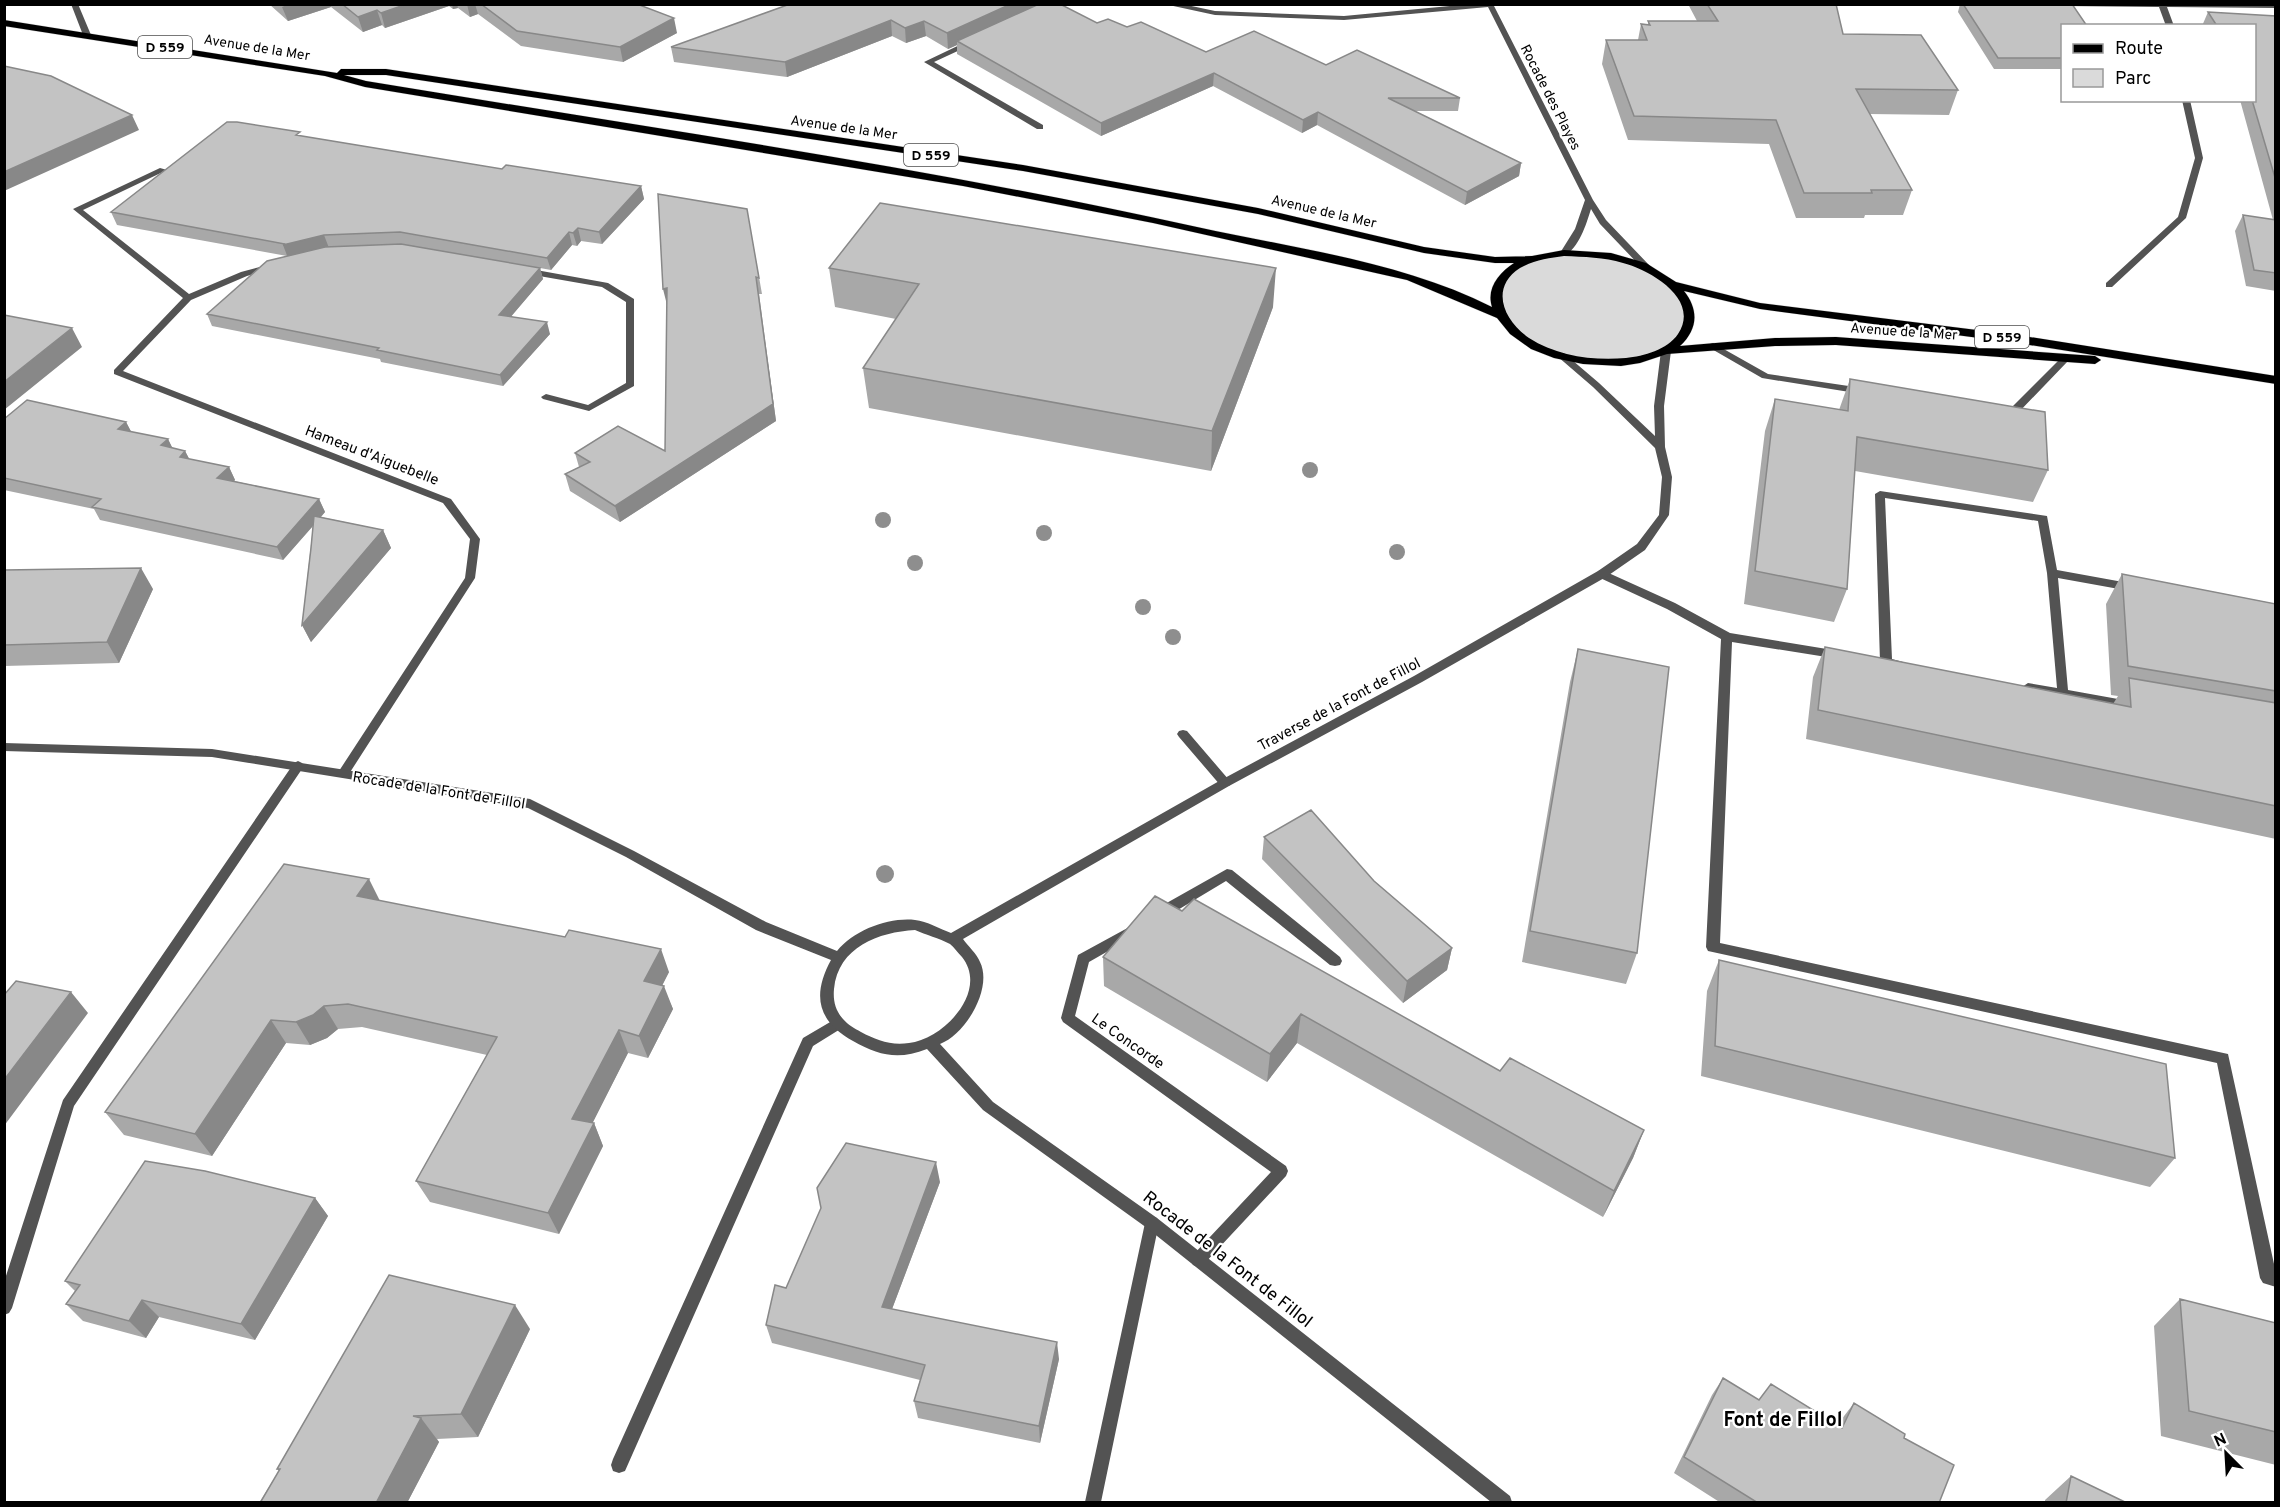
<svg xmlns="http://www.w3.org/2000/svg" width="2280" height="1507" viewBox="0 0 2280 1507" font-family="Overpass,sans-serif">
<rect width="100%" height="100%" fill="#fff"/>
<path fill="#dadada" d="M1591 253 1645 266 1687 302 1683 337 1648 359 1593 362 1534 346 1499 315V282L1533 259Z"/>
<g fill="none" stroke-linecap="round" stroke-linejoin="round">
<defs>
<path id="primary" d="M4 20 337 73 341 69H386L1023 165 1258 208 1424 247 1495 257 1532 256 1564 250 1611 253 1646 263 1676 282 1760 303 2017 335 2276 376V384L2017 343 1760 309 1684 291C1699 310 1698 329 1680 346L1775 338 1836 337 2095 356 2101 360 2095 364 1836 345 1775 346 1667 354 1640 363 1621 366 1583 364 1554 358 1531 349 1510 334 1497 318 1407 280 1153 223 963 186 365 87 325 76 4 26ZM344 75H386L1023 171 1258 214 1424 253 1495 263H1514C1499 273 1486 288 1492 307 1403 262 1294 248 1197 227 923 166 643 127 366 81ZM1564 256C1584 257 1604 257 1623 263 1650 270 1701 299 1678 334 1667 350 1644 356 1626 358 1593 361 1557 356 1529 338 1504 321 1489 288 1520 268 1534 260 1549 258 1564 256Z"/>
</defs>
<use href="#primary" stroke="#dbdbdb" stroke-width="1"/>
<path fill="#535353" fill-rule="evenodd" d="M71 4H78L91 35 90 37 83 35Z
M968 41 975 43 934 62 1043 125V129H1037L924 62Z
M160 168 167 170 83 210 189 294 241 272 271 264 276 267 247 276 191 300 123 371 451 499 480 539 475 578 347 777H339L337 774 339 771 465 578 470 539 443 503 114 374V370L183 298 73 209Z
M525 268 608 283 634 299V386L589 411 543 399 541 397 546 394 588 405 626 383V302L602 287 522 273 520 271Z
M1713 343 1768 374 1862 388 1867 391 1862 394 1762 378 1710 348V344Z
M2065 356 2068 357V361L2016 415 2000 413V409H2010L2062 357Z
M1880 491 2047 516 2057 570 2134 584 2135 587 2134 590 2130 591 2058 578 2068 690 2129 701 2135 705 2133 708 2129 709C2112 706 2030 695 2022 687L2028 683 2057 688 2047 573 2038 521 1885 498 1892 659 1903 662 1905 665 1899 669 1882 665 1880 662 1875 494Z
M1602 570 1675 603 1730 633 1839 651 1845 655 1839 659 1732 642 1720 943 2228 1054 2276 1273V1287L2263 1283 2260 1278 2217 1063 1708 951 1706 947 1721 639 1667 609 1598 577 1597 574 1598 571Z
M1183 730 1187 731 1229 780 1231 783 1229 786H1221L1179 737 1177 734 1179 731Z
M298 761 302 763 304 766 302 769 74 1106 12 1308 9 1313 4 1315V1282L63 1100 294 763Z
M1227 869 1232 870 1340 957 1342 961 1340 965 1335 966 1330 965 1226 881 1166 917 1161 918 1156 917 1155 913 1156 909Z
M1133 925 1138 926 1140 930 1138 934 1089 962 1075 1016 1286 1166 1288 1171 1286 1176 1203 1265 1198 1267 1193 1265 1190 1260 1193 1255 1271 1172 1063 1022 1061 1018 1078 955Z
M837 1018 842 1020 844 1024 842 1028 813 1046 625 1471 619 1473 613 1471 611 1465 613 1459 803 1038Z
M1152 1216 1157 1218 1159 1223 1101 1502H1085L1145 1223 1147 1218Z"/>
<path fill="#535353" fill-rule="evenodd" d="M2062 4H2276V8L2167 7 2174 26H2166L2159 7 2065 6Z
M2182 100H2190L2203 158 2186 218 2112 287H2106V283L2178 217 2195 158Z"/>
<path fill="#535353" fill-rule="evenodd" d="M1164 4H1182L1215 11 1344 16 1471 4H1493L1593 200 1606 220 1650 266 1645 269 1642 268 1600 224 1591 209C1586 225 1579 248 1564 256L1560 253 1575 229 1585 200 1488 7 1344 20 1215 15Z
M1666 348 1671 351 1664 406 1665 447 1672 477 1669 515 1645 550 1606 577 1422 682 1229 786 963 939C968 946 977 954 980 962 993 988 966 1034 940 1044L993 1102 1157 1218 1510 1496 1512 1502H1491L1147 1228 983 1110 927 1049C899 1060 879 1056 853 1041 817 1021 812 995 831 960L756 930 626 857 528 808 212 757 4 751V743L212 749 530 799 634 851 766 922 837 951C854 930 889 917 915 920 927 921 940 929 951 933L1221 780 1414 676 1598 571 1637 544 1659 515 1662 477 1655 448 1593 387 1557 356 1562 353 1565 354 1599 383 1655 436 1654 406 1661 351ZM915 930C926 935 939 938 950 944 954 947 958 953 962 957 989 991 944 1039 909 1043 891 1046 876 1040 861 1032 854 1028 848 1025 843 1019 835 1010 833 1000 834 989 838 947 879 932 915 930Z"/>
<use href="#primary" fill="#000" fill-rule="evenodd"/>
</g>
<g fill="#8e8e8e">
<circle cx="1310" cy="470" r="8"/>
<circle cx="883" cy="520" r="8"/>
<circle cx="1044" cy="533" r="8"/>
<circle cx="1397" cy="552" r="8"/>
<circle cx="915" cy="563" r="8"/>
<circle cx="1143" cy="607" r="8"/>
<circle cx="1173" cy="637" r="8"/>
<circle cx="885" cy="874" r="9"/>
</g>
<path fill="#a8a8a8" d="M269 4H637L677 33 623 62 521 46 478 14 470 17 458 8 453 9 449 6 385 28 382 25 363 32 331 7 288 21Z
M790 4 1097 23 1127 27 1206 52 1326 65 1460 98 1458 111H1414L1521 163 1519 176 1465 205 1317 125 1302 133 1213 86 1101 136 957 54V45L948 49 926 36 906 43 892 36 787 77 674 62 671 47Z
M1688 4H1836L1843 34 1958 90 1949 115 1869 114 1912 190 1903 215H1865L1864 218H1796L1769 144 1628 140 1602 64 1606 40H1638L1641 24 1648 25V21H1697Z
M1960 4H2072L2062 26V69H1994L1958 12Z
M2208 12 2276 16V291L2246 286 2235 231 2243 215 2273 220 2240 100H2254V26H2202Z
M302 136 502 169 641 186 644 199 602 244 581 241 577 246 572 245 551 270 540 268 543 279 511 316 550 334 503 386 381 362 380 359 212 326 207 314 287 256 117 225 111 212Z
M747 209 762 294H759L776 421 620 522 570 491 565 474 579 467 575 453 665 451Z
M829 268 1273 307 1211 471 869 408 863 368 896 319 835 307Z
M1850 379 2048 470 2033 502 1855 471 1847 589 1834 622 1744 604 1765 431 1775 399 1839 410Z
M4 419 126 422 131 432 168 439 172 448 185 451 189 459 229 467 235 480 234 481 319 499 325 512 321 517 383 530 391 548 311 642 302 625 313 526 283 560 100 520 94 509 4 490Z
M4 570 153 589 119 663 4 666Z
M2122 574 2276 604V839L1806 739 1813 677 1825 647 2113 704 2118 696 2111 695 2106 604Z
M1578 649 1637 953 1626 984 1522 962 1570 682Z
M1264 837 1374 881 1452 948 1447 970 1403 1003 1262 859Z
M380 901 669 972 662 985 673 1009 648 1058 628 1053 592 1123H594L603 1146 559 1234 430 1202 416 1181 487 1055 362 1027 338 1029 327 1038 310 1045 286 1043 212 1156 124 1135 105 1112Z
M1103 957 1500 1071 1644 1130 1633 1158 1603 1217 1297 1043 1267 1082 1104 986Z
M1719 960 2175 1158 2150 1187 1701 1076 1707 991Z
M940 1182 892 1309 1059 1359 1040 1443 918 1418 914 1401 920 1380 772 1343 766 1325 786 1288Z
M315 1198 328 1216 255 1340 159 1317 146 1338 83 1321 66 1304 75 1291 65 1281Z
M2180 1299 2276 1323V1465L2161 1436 2154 1326Z
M530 1329 478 1437 437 1439 439 1442 407 1503H259L279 1471 277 1469Z
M1723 1378 1759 1400 1838 1426 1841 1420 1854 1403 1904 1438 1939 1503H1721L1674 1473 1712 1395Z
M2071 1476 2127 1503H2045V1500Z"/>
<path fill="#888" d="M289 4H330L331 7 288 21 282 7Z
M407 4H448L449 6 385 28 381 13Z
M452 4H457L458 8 453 9Z
M467 4H475L478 14 470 17Z
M1011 4H1041L957 41V45L948 49 947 33Z
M377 10 382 25 363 32 358 17Z
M674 18 677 33 623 62 620 47Z
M891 20 892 36 787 77 785 62Z
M924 21 926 36 906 43 905 28Z
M1214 73 1213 86 1101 136V123Z
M1318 112 1317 125 1302 133 1303 120Z
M132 115 139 130 4 191V172Z
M1521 163 1519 176 1465 205 1467 192Z
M641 186 644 199 602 244 599 232Z
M578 228 581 241 577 246 573 233Z
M569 232 572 245 551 270 547 258Z
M324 235 329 248 288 258 283 245Z
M540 268 543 279 503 326 499 315Z
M1276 268 1273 307 1211 471 1212 431Z
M756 277 776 421 620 522 615 506 773 404Z
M667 288V305L663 289Z
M547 322 550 334 503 386 500 375Z
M72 328 82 347 4 410V382Z
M126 422 133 435 118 429Z
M168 439 175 453 161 445Z
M185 451 192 464 180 457Z
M229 467 235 480 224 491 217 478Z
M319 499 325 512 283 560 277 547Z
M383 530 391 548 311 642 302 625Z
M141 568 153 589 119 663 107 642Z
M369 879 381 903 357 896Z
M1452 948 1447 970 1403 1003 1407 981Z
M661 949 669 972 653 1004 644 981Z
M664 986 673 1009 648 1058 639 1036Z
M71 992 88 1013 4 1126V1080Z
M324 1006 338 1029 327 1038 310 1045 296 1022Z
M1301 1014 1297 1043 1267 1082 1270 1054Z
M271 1020 286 1043 212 1156 195 1134Z
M619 1030 628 1053 583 1142 572 1119Z
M594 1123 603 1146 559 1234 548 1213Z
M1644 1130 1633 1158 1603 1217 1614 1191Z
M936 1162 940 1182 886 1325 882 1307Z
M315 1198 328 1216 255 1340 241 1324Z
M142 1300 159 1317 146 1338 129 1321Z
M515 1305 530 1329 478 1437 461 1414Z
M1057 1342 1059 1359 1040 1443 1039 1426Z
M421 1418 439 1442 407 1503H376Z"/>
<path fill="#c3c3c3" stroke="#888" stroke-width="1.5" d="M342 4H407L381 13 377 10 358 17Z
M481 4H637L674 18 620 47 517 31Z
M790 4H1011L947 33 924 21 905 28 891 20 785 62 671 47Z
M1039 4H1060L1097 23 1108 19 1127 27 1141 22 1206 52 1254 31 1326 65 1357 50 1460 98H1388L1521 163 1467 192 1318 112 1303 120 1214 73 1101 123 957 41Z
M1707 4H1836L1843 34 1921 35 1958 90 1856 89 1912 190H1871L1872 193H1804L1776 120 1634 116 1606 40H1647L1641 24 1650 25 1648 21H1718Z
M1963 4H2072L2087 26H2062V58H1998Z
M2208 12 2276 16V181L2252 100H2254V26H2217Z
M4 66 51 76 132 115 4 172Z
M227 122H237L300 132 296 135 502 169 506 165 641 186 599 232 578 228 573 233 569 232 547 258 400 232 324 235 283 245 285 244 111 212Z
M658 194 747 209 759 278 756 277 773 404 615 506 565 474 590 462 575 453 618 426 665 451 667 288 663 289Z
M880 203 1276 268 1212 431 863 368 919 284 829 268Z
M2243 215 2276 220V273L2254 270Z
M401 244 540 268 499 315 547 322 500 375 377 350 379 348 207 314 267 261 325 247Z
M4 315 72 328 4 382Z
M1850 379 2045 412 2048 470 1857 437 1847 589 1755 571 1775 399 1848 411Z
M27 400 126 422 118 429 168 439 161 445 185 451 180 457 229 467 217 478 319 499 277 547 92 507 101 499 4 478V419Z
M314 516 383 530 302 625 311 548Z
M141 568 107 642 4 645V570Z
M2122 574 2276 604V691L2128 666Z
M1825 647 2131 707 2129 678 2276 703V806L1818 710Z
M1578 649 1669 667 1637 953 1530 931Z
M1311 810 1374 881 1452 948 1407 981 1264 837Z
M284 864 369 879 357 896 565 937 569 930 661 949 644 981 664 986 639 1036 619 1030 572 1119 594 1123 548 1213 416 1181 497 1037 348 1004 324 1006 313 1015 296 1022 271 1020 195 1134 105 1112Z
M1155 896 1182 911 1194 899 1500 1071 1510 1058 1644 1130 1614 1191 1301 1014 1270 1054 1103 957Z
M1719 960 2166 1064 2175 1158 1715 1046Z
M16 981 71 992 4 1080V995Z
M846 1143 936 1162 882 1307 1057 1342 1039 1426 914 1401 925 1365 766 1325 775 1285 786 1288 821 1208 817 1188Z
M145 1161 205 1171 315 1198 241 1324 142 1300 129 1321 66 1304 80 1285 65 1281Z
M389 1275 515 1305 461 1414 413 1416 421 1418 376 1503H260L280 1469H277Z
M2180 1299 2276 1323V1432L2189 1411Z
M1723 1378 1759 1400 1771 1384 1842 1428 1854 1403 1905 1434 1904 1438 1954 1465 1939 1503H1758L1684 1457Z
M2071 1476 2127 1503H2066Z"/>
<g text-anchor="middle" stroke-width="4.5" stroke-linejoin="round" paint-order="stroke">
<g fill="#fff" stroke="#4c4c4c" stroke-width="1.5">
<rect x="138" y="36" width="54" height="22" rx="4.5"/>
<rect x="904" y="144" width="54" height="22" rx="4.5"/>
<rect x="1975" y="326" width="54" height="22" rx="4.5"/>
</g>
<g font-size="14" font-weight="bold" fill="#000">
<text x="165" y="52">D 559</text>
<text x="931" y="160">D 559</text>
<text x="2002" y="342">D 559</text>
</g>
<g font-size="14" fill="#000" stroke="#fff">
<text transform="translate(257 47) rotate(9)" y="5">Avenue de la Mer</text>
<text transform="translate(1551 97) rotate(63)" y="5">Rocade des Playes</text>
<text transform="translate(844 127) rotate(8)" y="5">Avenue de la Mer</text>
<text transform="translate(1324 211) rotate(13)" y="5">Avenue de la Mer</text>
<text transform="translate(1904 331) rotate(4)" y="5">Avenue de la Mer</text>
</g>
<g font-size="15" fill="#000" stroke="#fff">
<text transform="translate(372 455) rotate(21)" y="5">Hameau d'Aiguebelle</text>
<text transform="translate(1339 704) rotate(-28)" y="5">Traverse de la Font de Fillol</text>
<text transform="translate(439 790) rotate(9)" y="5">Rocade de la Font de Fillol</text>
<text transform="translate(1128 1041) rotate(35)" y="5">Le Concorde</text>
</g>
<g font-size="18" fill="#000" stroke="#fff">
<text transform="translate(1228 1259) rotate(38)" y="6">Rocade de la Font de Fillol</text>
</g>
<g font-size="20" font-weight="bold" fill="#000" stroke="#fff">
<text x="1783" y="1426">Font de Fillol</text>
</g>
</g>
<rect width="2280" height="1507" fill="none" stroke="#000000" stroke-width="12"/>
<rect x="2061" y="24" width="195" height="78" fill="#ffffff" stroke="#999999" stroke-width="1.5"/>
<rect x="2073" y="44" width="30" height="9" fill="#000000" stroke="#999999" stroke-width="1.5"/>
<text x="2115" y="54" font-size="18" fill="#000000">Route</text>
<rect x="2073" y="69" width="30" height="18" fill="#dadada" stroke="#999999" stroke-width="1.5"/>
<text x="2115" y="84" font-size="18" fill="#000000">Parc</text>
<g transform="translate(2226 1453) rotate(336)" stroke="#ffffff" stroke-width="4.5" paint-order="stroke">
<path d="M0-4.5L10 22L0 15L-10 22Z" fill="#000000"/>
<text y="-9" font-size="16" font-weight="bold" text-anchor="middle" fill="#000000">N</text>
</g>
</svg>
